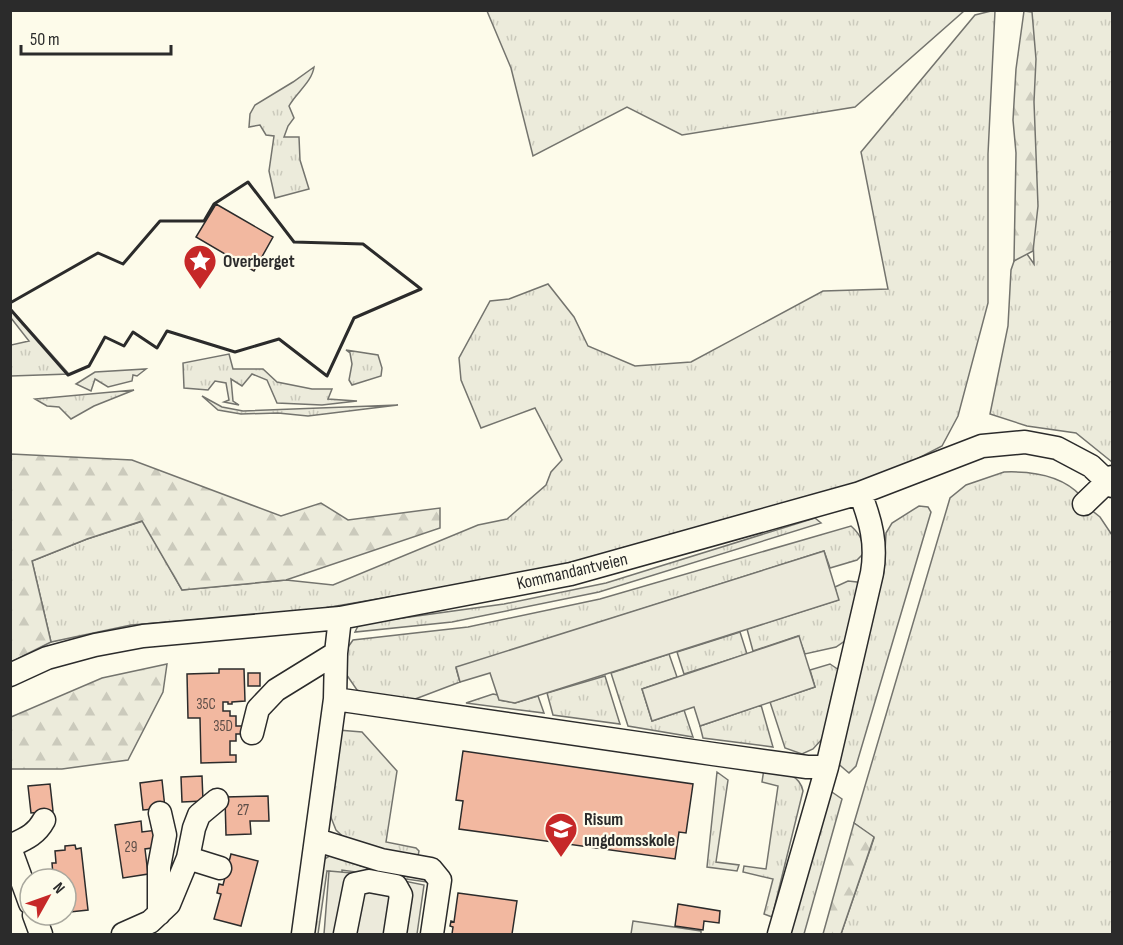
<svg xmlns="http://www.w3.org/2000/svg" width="1123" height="945" viewBox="0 0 1123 945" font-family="'Sofia Sans Condensed',sans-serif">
<defs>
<pattern id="grass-tufts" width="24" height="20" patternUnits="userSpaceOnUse" patternTransform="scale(1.5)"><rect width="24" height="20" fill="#ecebdb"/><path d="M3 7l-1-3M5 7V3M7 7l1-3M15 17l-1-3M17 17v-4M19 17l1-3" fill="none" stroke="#cbcabc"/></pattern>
<pattern id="forest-firs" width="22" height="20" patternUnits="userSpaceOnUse" patternTransform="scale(1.5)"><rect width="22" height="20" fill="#ecebdb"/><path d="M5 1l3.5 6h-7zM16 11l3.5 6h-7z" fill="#cbcabc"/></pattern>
</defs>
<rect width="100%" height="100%" fill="#fdfbea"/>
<path fill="url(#grass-tufts)" stroke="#74746e" stroke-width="1.5" d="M487 11H964L855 107 682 135 627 107 533 156 511 68Z
M991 11H995L988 154V303L958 416 942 446 913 461 859 482 639 548 500 578 313 610 131 625 51 642 32 561 87 539 143 521 182 590 286 580 333 585 478 525 507 519 546 485 551 472 562 460 535 408 481 428 461 380 459 358 490 301 509 299 548 284 574 317 588 346 635 366 691 362 823 291 888 289 861 152 975 15Z
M1024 11H1112V462L1076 433 1027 426 990 414 1008 326 1011 270 1020 244 1034 264Z
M314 67C312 82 296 93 289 106L294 118 288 126 284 137H299L300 160 309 189 275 198 269 171 274 136 266 135 260 125 249 127 250 114 255 105 293 82Z
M11 309 69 374 11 376V345L29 341 11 318Z
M346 350 378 355 382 368 381 376 352 385 349 380 352 364 350 353Z
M229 354 233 369H263L277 382 312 389H332L328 399 357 401 322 405 277 403 267 380 252 374 242 386 231 379 233 401 239 405 224 402 229 400 226 383 215 381 208 390 184 388 183 363Z
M146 369 137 376 133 375 132 381 108 387 95 379 91 391 76 384 95 372Z
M134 390 94 406 71 419 59 407 47 406 35 399Z
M202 396 222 407 243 411 398 405 308 416 278 413 241 414 218 410Z
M1004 472C1031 471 1062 475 1081 496L1080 501 1100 517 1112 535V934H841L874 838 854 823 950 498 966 485Z
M919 506 928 507 931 512 856 766 849 773 835 761 884 572 886 533 892 523Z
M815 518 821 523 599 592 452 622 355 632 359 624 504 604 606 583Z
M851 526C861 535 863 541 863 554L857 560 830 568 824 551 456 668 460 682 410 701 369 696 357 690 342 668 346 650 353 640 468 627 600 599Z
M848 581 857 582 860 587 849 638 836 647 805 654 798 636 753 651 747 629 838 600 835 587Z
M740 632 747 654 684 674 677 652Z
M669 654 677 677 642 689 652 721 684 710 693 737 628 726 611 673Z
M830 664 839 670 823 738 813 749 802 754 785 748 770 702 815 687 810 670Z
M605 676 620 724 553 715 547 693Z
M493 694 498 695 500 700 515 703 538 696 544 713 466 703Z
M761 705 773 747 703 738 700 726Z
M338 730 362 732 397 771 386 842 416 848 419 851 418 856 351 844 336 830 330 815Z
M764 769C780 772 799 772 803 791L772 917 764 914 773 879 743 872 744 866 766 869 778 786 762 782Z
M717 772 728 780 716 862 739 865 737 871 707 867Z
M829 790 842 799 804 934H786Z
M331 855 361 866 415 874 422 877 427 882 342 870V874L327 871 318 934H312L323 860Z"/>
<path fill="url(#forest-firs)" stroke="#74746e" stroke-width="1.5" d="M1024 11 1032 12 1036 59 1034 102 1038 206 1033 251 1014 261 1016 153 1013 120 1016 69Z
M11 454 132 460 281 516 321 503 348 520 440 508V528L286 580 182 590 142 521 87 539 32 561 51 642 11 662Z
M167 664 163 692 128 760 62 769H11V717L102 678Z
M854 823 874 837 841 934H823Z"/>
<path fill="#ecebdb" stroke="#74746e" stroke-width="1.5" d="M633 921 701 931V934H631Z"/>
<path fill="#eceadb" stroke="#74746e" stroke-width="1.5" d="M824 551 839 600 515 703 499 700 490 673 460 682 456 667Z
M799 636 815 687 700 726 694 707 652 721 642 689Z
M329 871 375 875 424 885 417 934H324Z"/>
<path fill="#f2b8a0" stroke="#2b2b2b" stroke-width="1.5" d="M216 204 273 237 254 271 196 237Z
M219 669H244L245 701 232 702V704H228V702H223V711H230V716H236V726H242L243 734H236V741H230V755H236V762L201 763 200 718H188L187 674 219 673Z
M248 673H260V686H248Z
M463 751 693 784 686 833 679 832 675 859 459 829 463 801 456 800Z
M202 776 203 801 182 802 181 777Z
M162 780 165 808 143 810 140 783Z
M50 784 53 811 31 813 28 786Z
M268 796 269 821H250L251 834 226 835 225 797Z
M141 821 142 832 157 830 159 847 145 849 148 874 123 878 115 825Z
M75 845 76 849 81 848 88 910 70 912 68 902H66V879H58L57 874 53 875 52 863H56L55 851 65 850V846Z
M231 854 258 861 241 926 214 919 221 894 217 893 219 884 223 885Z
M458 893 517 901 512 934H452L453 927 450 926 451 921 454 922Z
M678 904 720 911 719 923 704 921 703 930 675 926Z"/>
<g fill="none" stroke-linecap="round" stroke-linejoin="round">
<defs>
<path id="minor" d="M1084 504 1112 477
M10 675 47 658 95 645 143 636 340 618 571 574 860 493 982 446 1025 442 1057 448 1091 466 1112 486
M335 699 713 754 807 767H827
M252 733 258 709 276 690 336 653
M317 840 381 860 431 869 440 880 432 934
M10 846C25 839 36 835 44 820
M10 848 30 903
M188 858 220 868
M159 914V867L165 835 160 813
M34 915 41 934
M123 934 150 922 169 904 188 858 194 828 199 815 217 800
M303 934 335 699 336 653 340 618
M345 934 355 884 369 881 396 886 401 895 395 934
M779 934 827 767 872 573C877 544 871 521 860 493"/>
</defs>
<use href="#minor" stroke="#2b2b2b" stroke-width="25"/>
<use href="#minor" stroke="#fdfbea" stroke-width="22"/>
<path stroke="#2b2b2b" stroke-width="3" d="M10 303 98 253 123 264 160 221H204L214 204 248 182 294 242 363 244 421 289 354 318 327 376 279 339 235 352 167 331 157 348 133 332 124 346 105 337 89 366 68 375 10 309"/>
</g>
<defs>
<symbol id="sight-pin" viewBox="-11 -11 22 30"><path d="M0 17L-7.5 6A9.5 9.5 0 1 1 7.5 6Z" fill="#c62828" stroke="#fdfbea"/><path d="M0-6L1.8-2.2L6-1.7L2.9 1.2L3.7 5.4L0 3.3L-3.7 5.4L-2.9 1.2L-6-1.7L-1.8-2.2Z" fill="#fff"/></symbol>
<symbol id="school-pin" viewBox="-11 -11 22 30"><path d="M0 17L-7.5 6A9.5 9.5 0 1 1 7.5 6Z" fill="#c62828" stroke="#fdfbea"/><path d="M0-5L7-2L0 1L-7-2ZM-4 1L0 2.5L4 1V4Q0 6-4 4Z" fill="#fff"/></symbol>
</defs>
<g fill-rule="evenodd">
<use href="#sight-pin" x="181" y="242" width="38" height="52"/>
<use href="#school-pin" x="542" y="810" width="38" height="52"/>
</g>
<g text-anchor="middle" stroke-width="4.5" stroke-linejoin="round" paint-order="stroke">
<g font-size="15" fill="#5d4e48">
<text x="206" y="709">35C</text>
<text x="223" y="731">35D</text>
<text x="243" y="815">27</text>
<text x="131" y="852">29</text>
</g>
<g font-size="18" font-weight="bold" fill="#2b2b2b" stroke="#fdfbea" text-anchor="start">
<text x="223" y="267">Overberget</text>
<text x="584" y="825">Risum<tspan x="584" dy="21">ungdomsskole</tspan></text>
</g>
<g font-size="18" fill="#2b2b2b" stroke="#fdfbea">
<text transform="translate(572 571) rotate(-13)" y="6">Kommandantveien</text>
</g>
</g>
<rect width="1123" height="945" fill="none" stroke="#2b2b2b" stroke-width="24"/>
<g transform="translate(48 897) rotate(50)"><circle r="28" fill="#fdfbea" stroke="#a9a89e" stroke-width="1.5"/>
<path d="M0-4.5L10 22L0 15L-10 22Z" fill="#c62828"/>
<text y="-9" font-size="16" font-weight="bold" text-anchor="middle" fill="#2b2b2b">N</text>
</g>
<path d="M21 45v9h150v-9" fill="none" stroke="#2b2b2b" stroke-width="3"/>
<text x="30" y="45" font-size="18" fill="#2b2b2b" stroke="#fdfbea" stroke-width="4.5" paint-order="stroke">50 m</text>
</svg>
